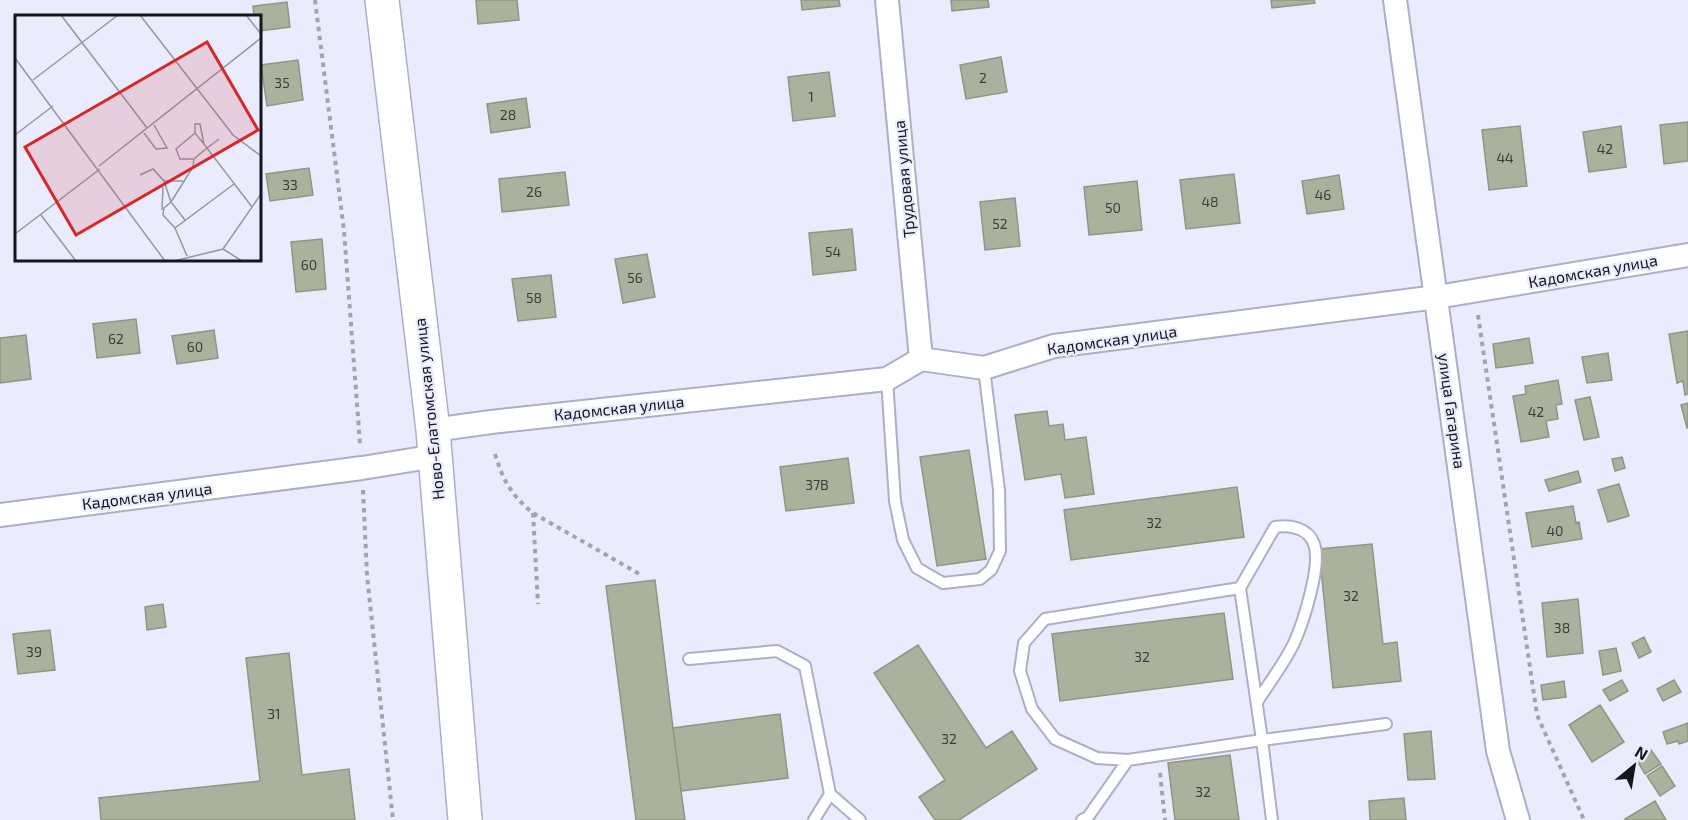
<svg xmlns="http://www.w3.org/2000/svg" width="1688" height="820" viewBox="0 0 1688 820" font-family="'Exo 2',sans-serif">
<rect width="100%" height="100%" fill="#eaecfe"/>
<path fill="#abb19c" stroke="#919682" stroke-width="1.5" d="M476 0H517L519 20 478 24Z
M801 0H839L840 6 802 10Z
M951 0H988L989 7 952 11Z
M1271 0H1314L1315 3 1272 8Z
M287 2 290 27 260 31V16H254L253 6Z
M1001 57 1007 92 966 99 960 65Z
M298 60 303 100 267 106 261 65Z
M829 72 835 116 793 121 788 77Z
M526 98 530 127 491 133 487 104Z
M1688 122V161L1664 164 1660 125Z
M1520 126 1527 186 1489 190 1482 130Z
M1621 126 1626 167 1589 172 1583 132Z
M309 168 313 195 270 201 266 174Z
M565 172 569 205 502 212 499 179Z
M1234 174 1240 223 1186 229 1180 180Z
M1339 175 1344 209 1307 214 1302 181Z
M1137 181 1142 230 1089 235 1084 187Z
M1015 198 1020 246 985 250 980 202Z
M852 229 856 270 813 275 809 233Z
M322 239 326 289 296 292 291 242Z
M647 254 655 297 623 303 615 259Z
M551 275 556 317 518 321 512 279Z
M136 319 140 353 97 358 93 324Z
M214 330 218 358 177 364 172 336Z
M1688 331V394L1685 395 1683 381 1677 383 1669 334Z
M26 335 31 379 0 383V338Z
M1529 338 1533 363 1496 368 1493 344Z
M1608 353 1612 380 1587 383 1582 357Z
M1558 380 1562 404 1556 405 1558 419 1546 421 1549 437 1521 442 1513 396 1526 394 1525 386Z
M1590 397 1599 437 1584 440 1575 400Z
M1688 403V428H1687L1681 405Z
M1047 411 1049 426 1063 424 1065 440 1086 437 1094 494 1065 498 1061 474 1025 480 1015 415Z
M969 450 986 559 937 566 920 457Z
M1622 457 1625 468 1615 471 1612 459Z
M848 458 854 503 786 511 780 467Z
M1578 471 1581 482 1549 491 1545 480Z
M1619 484 1629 516 1608 522 1598 490Z
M1237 487 1244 537 1071 560 1064 510Z
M1573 506 1576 523 1579 522 1582 539 1532 547 1526 513Z
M1372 544 1383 644 1397 642 1401 681 1333 688 1319 549Z
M655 580 673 728 780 714 788 778 681 791 685 820H636L606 586Z
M1578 599 1583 653 1547 657 1542 603Z
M163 604 166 627 147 630 145 607Z
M1224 613 1233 679 1060 701 1052 634Z
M50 630 55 670 18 674 13 634Z
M1644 637 1651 652 1639 658 1632 643Z
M918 645 986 748 1012 731 1037 769 959 820H935L919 797 945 780 874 673Z
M1616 648 1621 671 1603 675 1599 651Z
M289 653 302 775 349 769 355 820H101L99 798 260 781 246 658Z
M1622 680 1628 691 1610 701 1603 690Z
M1674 680 1681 692 1663 701 1657 689Z
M1564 681 1566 697 1543 700 1541 685Z
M1600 705 1624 742 1592 762 1569 725Z
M780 714 788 778 681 791 673 728Z
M1688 723V741L1679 744 1678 741 1667 744 1663 732Z
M1431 731 1435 779 1408 780 1404 734Z
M1651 750 1661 764 1645 774 1636 759Z
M1230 755 1239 820H1175L1168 763Z
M1662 766 1675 786 1660 796 1647 776Z
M1404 798 1406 820H1370L1369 801Z
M1655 801 1666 820H1625V819Z"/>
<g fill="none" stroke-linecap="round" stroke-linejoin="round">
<defs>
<path id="service" d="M887 379 895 501 903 540 917 568 943 583 980 579 991 570 1000 551 999 490 984 368
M1240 588 1275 527C1289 525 1308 527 1314 544 1322 565 1303 623 1294 643 1284 664 1269 683 1257 702
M689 659 777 651 805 666 830 794 814 820
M1128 760 1097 758 1055 739 1032 709 1020 671 1024 643 1045 619 1240 588 1262 740 1386 724
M830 794 860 820
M1082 820 1088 817 1128 760 1262 740 1272 820"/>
<path id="minor" d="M887 0 921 359
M1395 0 1498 751 1518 820
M433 430 491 422 887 379 921 359 984 368 1054 346 1437 297 1688 255
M0 515 362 468 436 456"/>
<path id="primary" d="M382 0 433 430 465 820"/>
</defs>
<use href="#service" stroke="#adafc4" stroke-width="14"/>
<use href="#minor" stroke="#adafc4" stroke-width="26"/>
<use href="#primary" stroke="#adafc4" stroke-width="36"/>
<path stroke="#a1a3b1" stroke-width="4" stroke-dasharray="4.5 4.5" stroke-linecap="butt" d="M315 0 344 231 360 444
M1478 315 1537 715 1584 820
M495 454C503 480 511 495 533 513L643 576
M363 490 367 575 393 820
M533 513 538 604
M1160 773 1165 820"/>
<use href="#service" stroke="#fff" stroke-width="10"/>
<use href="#minor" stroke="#fff" stroke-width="22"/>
<use href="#primary" stroke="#fff" stroke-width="33"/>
</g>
<g text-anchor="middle" stroke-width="4.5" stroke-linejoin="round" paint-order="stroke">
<g font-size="14" fill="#3a3d3d">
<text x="983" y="83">2</text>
<text x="282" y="88">35</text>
<text x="811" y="102">1</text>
<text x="508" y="120">28</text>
<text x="1605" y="154">42</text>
<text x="1505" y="163">44</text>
<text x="290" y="190">33</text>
<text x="534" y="197">26</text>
<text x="1323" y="200">46</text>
<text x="1210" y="207">48</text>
<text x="1113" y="213">50</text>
<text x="1000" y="229">52</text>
<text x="833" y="257">54</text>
<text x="309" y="270">60</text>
<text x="635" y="283">56</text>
<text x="534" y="303">58</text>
<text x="116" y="344">62</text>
<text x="195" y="352">60</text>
<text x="1536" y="417">42</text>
<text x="817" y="490">37В</text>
<text x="1154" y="528">32</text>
<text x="1555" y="536">40</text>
<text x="1351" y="601">32</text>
<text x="1562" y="633">38</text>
<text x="34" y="657">39</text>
<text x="1142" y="662">32</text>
<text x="274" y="719">31</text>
<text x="949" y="744">32</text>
<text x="1203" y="797">32</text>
</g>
<g font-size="16" fill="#15161d" stroke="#eaecfe">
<text transform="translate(904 179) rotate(-95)" y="6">Трудовая улица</text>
<text transform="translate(1593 271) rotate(-10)" y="6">Кадомская улица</text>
<text transform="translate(1112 340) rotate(-8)" y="6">Кадомская улица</text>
<text transform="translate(619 408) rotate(-6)" y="6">Кадомская улица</text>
<text transform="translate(429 409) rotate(-96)" y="6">Ново-Елатомская улица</text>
<text transform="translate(1452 411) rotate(82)" y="6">улица Гагарина</text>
<text transform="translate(147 496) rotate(-7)" y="6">Кадомская улица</text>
</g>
</g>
<g transform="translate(15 15)">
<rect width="246" height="246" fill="#eaecfe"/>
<path fill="none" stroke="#9596a4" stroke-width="1.5" d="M46 0 132 113M125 0 218 120 246 141M231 0 246 19M0 43 150 246M18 65 103 0M129 118 141 134 152 133 139 110M180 118V109H185L189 129M0 120 38 91M178 144H165L161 134 180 118 192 133 204 124M84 151 246 23M125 160 138 154 149 166 156 187 149 193 148 200 160 213M149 166H168M147 195 148 172M26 200 61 246M170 205 156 187 178 152 179 144 192 133 237 192M0 219 85 154M208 234 227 246M172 241 160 213 219 169M159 246 208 234 246 179"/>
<path fill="#d62828" fill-opacity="0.15" stroke="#d62828" stroke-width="3" d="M192 27 243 115 61 220 10 132Z"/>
<rect width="246" height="246" fill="none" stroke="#15161d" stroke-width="3"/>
</g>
<g transform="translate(1634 766) rotate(30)" stroke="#eaecfe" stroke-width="4.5" paint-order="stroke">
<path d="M0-4.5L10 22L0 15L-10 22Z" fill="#15161d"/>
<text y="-9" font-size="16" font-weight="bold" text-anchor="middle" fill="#15161d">N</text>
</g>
</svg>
